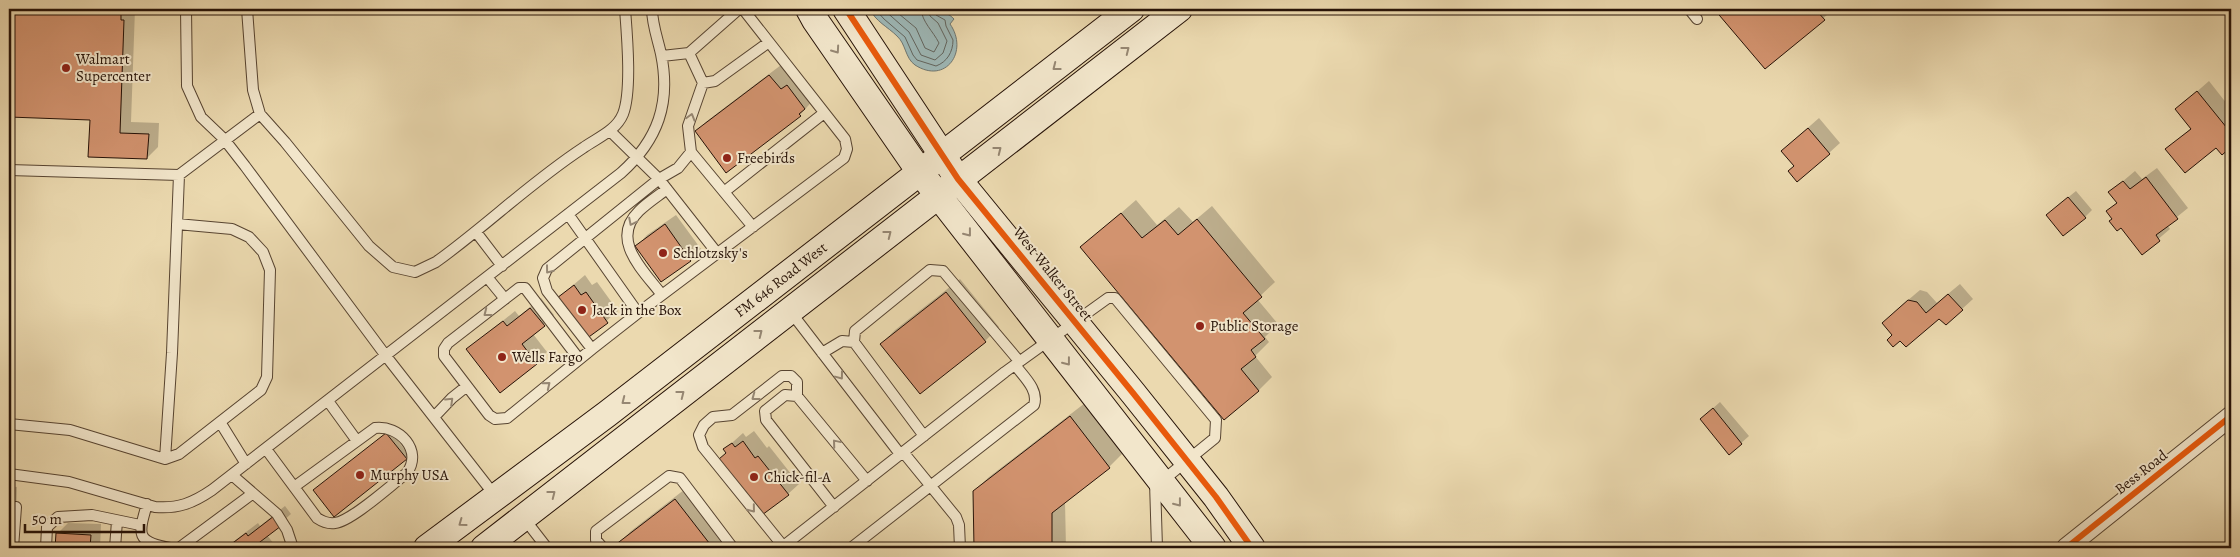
<svg xmlns="http://www.w3.org/2000/svg" width="2240" height="557" viewBox="0 0 2240 557" font-family="Alegreya,serif">
<rect width="100%" height="100%" fill="#ebd9af"/>
<filter id="stains"><feTurbulence type="fractalNoise" baseFrequency=".004" numOctaves="4"/><feColorMatrix values="0 0 0 0 .2 0 0 0 0 .09 0 0 0 0 .02 0 0 0 .5 -.17"/></filter>
<radialGradient id="worn" r=".72"><stop offset=".6" stop-color="#630" stop-opacity="0"/><stop offset="1" stop-color="#630" stop-opacity=".3"/></radialGradient>
<path fill="#9db7b6" stroke="#6d7570" d="M870 9C892 9 939 2 954 19L950 24C969 51 946 85 915 65 905 58 906 44 897 36 888 27 875 21 870 9Z"/>
<path fill="#0003" d="M9 9H135L131 122 159 123 158 147 147 158 91 119 9 116Z
M1716 9H1834L1765 68Z
M781 65 792 80 798 75 815 98 800 115 726 171 696 131 707 121Z
M2209 81 2231 109V146L2222 153 2217 146 2167 150 2191 128 2177 109Z
M1819 118 1840 143 1798 181 1794 140Z
M2157 168 2188 208 2167 225 2170 229 2142 253 2108 211 2117 202 2110 192 2135 171 2142 179Z
M2076 191 2092 210 2085 217 2055 208Z
M1136 200 1157 225 1179 207 1193 222 1212 206 1275 282 1257 299 1278 324 1265 337 1269 342 1255 356 1272 377 1258 391 1082 247Z
M676 215 701 249 690 260 661 280 637 246 647 235Z
M585 275 592 285 597 282 618 311 587 337 558 298Z
M960 279 999 327 985 341 881 344 895 330Z
M1960 284 1973 299 1962 309 1894 334V312L1920 290 1927 292 1937 303Z
M541 298 554 315 533 334 547 352 500 391 468 349 515 311 519 316Z
M1720 402 1749 436 1730 453 1701 419Z
M1085 403 1123 453 1109 467 1065 501 1066 548H976L974 491 989 477Z
M390 431 409 455 406 458 315 491Z
M754 431 767 448 769 446 799 484 788 494 724 450 743 433 746 437Z
M9 486 17 487 15 548H9Z
M689 486 728 536 715 548H620L617 545 631 531Z
M285 506 291 514 267 535 277 548H225L258 523 260 526Z
M68 523 101 524 100 548H56L57 534Z"/>
<g fill="none" stroke-linecap="round" stroke-linejoin="round">
<path stroke="#62645e" stroke-width="1" d="M875 9 884 19 905 37 913 55 917 60 936 66C947 62 953 52 953 40L946 26 945 20 936 15 935 9
M883 9 909 32 921 55 935 60 943 53 947 41 938 23 930 16 928 9
M893 9 916 28 925 48 934 52 939 43C933 31 922 22 921 9"/>
</g>
<path fill="#d2936f" stroke="#261207" d="M9 9H121V20H124L120 133 149 134 147 159 88 157 90 120 9 117Z
M1714 9H1815L1825 20 1765 69Z
M769 75 781 89 787 85 805 109 799 114 801 116 726 173 695 131Z
M2197 91 2231 133V147L2222 155 2216 148 2185 173 2165 149 2191 129 2175 109Z
M1808 128 1830 154 1797 182 1788 171 1794 166 1781 151Z
M2146 177 2178 219 2156 235 2160 241 2142 255 2121 228 2117 231 2109 221 2112 219 2106 211 2117 203 2108 192 2123 181 2130 189Z
M2068 197 2086 218 2063 236 2046 215Z
M1121 213 1142 238 1165 220 1178 235 1197 219 1262 297 1243 313 1265 339 1251 350 1256 357 1241 369 1259 391 1224 420 1080 247Z
M665 224 691 261 661 282 635 246Z
M574 285 581 295 586 292 608 323 586 339 557 298Z
M946 292 986 342 920 394 880 344Z
M1948 294 1963 310 1946 325 1939 319 1906 347 1900 341 1893 347 1887 340 1892 335 1882 323 1908 300 1917 302 1926 313Z
M530 308 545 326 522 344 537 364 500 393 466 349 503 321 507 326Z
M1713 408 1742 444 1729 455 1700 419Z
M1070 416 1110 468 1052 513V548H974L973 491Z
M386 433 407 459 334 517 313 490Z
M743 441 755 458 758 456 789 495 762 515 719 459 726 453 723 449 732 443 735 447Z
M675 499 713 548H618L615 545Z
M274 516 281 526 256 545 258 548H226L246 533 248 536Z
M56 533 91 535 90 548H55Z"/>
<g fill="none" stroke-linecap="round" stroke-linejoin="round">
<defs>
<path id="lane" d="M186 9 187 86 201 117 224 139 245 166 386 356 496 497
M247 9 253 90 260 114 285 142 369 246 393 267 415 272 436 262C486 226 531 182 583 148 597 138 616 131 623 114 632 91 627 35 625 9
M1689 9 1697 19
M689 53 703 83 715 81 769 42
M662 56 689 53 739 9
M610 131 659 179 678 168 691 152 753 227
M691 152 688 126 703 83
M9 170 179 175 260 114
M724 192 824 113
M568 214 638 313 844 158 847 149 845 139 743 9
M476 232 502 266
M487 277 505 299
M662 295C644 271 609 240 639 211 647 203 658 196 667 189
M790 311 900 454
M638 313 592 349 547 291 543 278 547 269 659 179 717 253
M822 353 842 341 854 342
M579 359 525 288H519L448 343 444 349V356L489 415 495 419 507 418 592 349
M328 401 357 441
M434 417 452 398 467 386
M220 422 246 464
M9 424 70 430 165 459 179 454 261 390 267 377 270 270 263 252 249 237 232 229 177 224
M924 436 854 342 855 331 930 270 943 271 1019 361
M266 449 317 518C323 522 328 524 335 523 352 521 392 484 407 473 423 450 399 425 375 428L294 487
M903 452 956 517 959 525 960 548
M165 459 172 353 179 175
M9 474 69 482 155 507C178 509 193 503 212 490L621 173C658 140 671 103 661 54 658 40 652 24 652 9
M232 475 277 514 287 530 293 548
M1155 482 1157 548
M147 504C138 535 136 542 170 548
M834 507 766 420 765 411 785 395 797 396 867 481
M523 517 547 548
M783 546 703 447 699 435 704 425 713 417 732 415 782 376H791L797 382V396
M13 548 16 507
M46 548 47 527 58 517 92 515 140 525
M115 548 117 521
M179 548 252 494
M603 548 596 540V531L669 476 680 478 733 548
M781 548 1005 372 1108 298H1115L1216 420 1215 438 1162 481
M851 548 1034 405C1039 390 1024 377 1015 365"/>
<path id="street" d="M2066 548 2231 416"/>
<g id="secondary">
<path d="M809 9 815 20 920 172 1213 548"/>
<path d="M846 9 958 179 1133 393 1216 497 1252 548"/>
<path id="s1" d="M427 548 607 414 1131 9"/>
<path d="M484 548 1179 9"/>
</g>
</defs>
<use href="#lane" stroke="#574431" stroke-width="12"/>
<use href="#street" stroke="#574431" stroke-width="21"/>
<use href="#secondary" stroke="#261207" stroke-width="28"/>
<use href="#lane" stroke="#f2e6cb" stroke-width="10"/>
<use href="#street" stroke="#f2e6cb" stroke-width="19"/>
<use href="#secondary" stroke="#f2e6cb" stroke-width="26"/>
<defs>
<path id="cycleway" d="M846 9 958 179 1133 393 1216 497 1252 548
M2066 548 2231 416"/>
</defs>
<use href="#cycleway" stroke="#f2e6cb" stroke-width="9"/>
<use href="#cycleway" stroke="#e8590c" stroke-width="6"/>
</g>
<defs><path id="oneway-chevron" d="M-2-3.5L2.5 0L-2 3.5" fill="none" stroke-width="1.6" stroke-linecap="round" stroke-linejoin="round" transform="scale(1.25)"/></defs>
<g stroke="#968773">
<use href="#oneway-chevron" transform="translate(836 50) rotate(55)"/>
<use href="#oneway-chevron" transform="translate(1126 50) rotate(-38)"/>
<use href="#oneway-chevron" transform="translate(1056 67) rotate(142)"/>
<use href="#oneway-chevron" transform="translate(691 117) rotate(-74)"/>
<use href="#oneway-chevron" transform="translate(998 150) rotate(-38)"/>
<use href="#oneway-chevron" transform="translate(632 222) rotate(117)"/>
<use href="#oneway-chevron" transform="translate(968 233) rotate(52)"/>
<use href="#oneway-chevron" transform="translate(888 234) rotate(-38)"/>
<use href="#oneway-chevron" transform="translate(549 270) rotate(127)"/>
<use href="#oneway-chevron" transform="translate(487 313) rotate(142)"/>
<use href="#oneway-chevron" transform="translate(759 333) rotate(-38)"/>
<use href="#oneway-chevron" transform="translate(1067 362) rotate(52)"/>
<use href="#oneway-chevron" transform="translate(840 376) rotate(53)"/>
<use href="#oneway-chevron" transform="translate(547 385) rotate(-39)"/>
<use href="#oneway-chevron" transform="translate(681 394) rotate(-38)"/>
<use href="#oneway-chevron" transform="translate(755 397) rotate(143)"/>
<use href="#oneway-chevron" transform="translate(450 401) rotate(-44)"/>
<use href="#oneway-chevron" transform="translate(625 401) rotate(142)"/>
<use href="#oneway-chevron" transform="translate(836 443) rotate(-130)"/>
<use href="#oneway-chevron" transform="translate(552 494) rotate(-38)"/>
<use href="#oneway-chevron" transform="translate(1178 503) rotate(52)"/>
<use href="#oneway-chevron" transform="translate(752 509) rotate(51)"/>
<use href="#oneway-chevron" transform="translate(462 523) rotate(144)"/>
</g>
<g fill="#8f2418" stroke="#f2e6cb" stroke-width="2">
<circle cx="66" cy="68" r="5"/>
<circle cx="727" cy="158" r="5"/>
<circle cx="663" cy="253" r="5"/>
<circle cx="582" cy="310" r="5"/>
<circle cx="1200" cy="326" r="5"/>
<circle cx="502" cy="357" r="5"/>
<circle cx="360" cy="475" r="5"/>
<circle cx="754" cy="477" r="5"/>
</g>
<g text-anchor="middle" stroke-width="4" stroke-linejoin="round" paint-order="stroke">
<g font-size="15" fill="#261207" stroke="#f2e6cb" text-anchor="start">
<text x="76" y="64">Walmart<tspan x="76" dy="17">Supercenter</tspan></text>
<text x="737" y="163">Freebirds</text>
<text x="673" y="258">Schlotzsky's</text>
<text x="592" y="315">Jack in the Box</text>
<text x="1210" y="331">Public Storage</text>
<text x="512" y="362">Wells Fargo</text>
<text x="370" y="480">Murphy USA</text>
<text x="764" y="482">Chick-fil-A</text>
</g>
<g font-size="15" fill="#261207" stroke="#f2e6cb">
<text transform="translate(1053 274) rotate(51)" y="5">West Walker Street</text>
<text dy="5" stroke="none"><textPath href="#s1" startOffset="444">FM 646 Road West</textPath></text>
<text transform="translate(2141 472) rotate(-38)" y="5">Bess Road</text>
</g>
</g>
<rect width="2240" height="557" fill="none" stroke="#ebd9af" stroke-width="30"/>
<rect x="10" y="10" width="2220" height="537" fill="none" stroke="#261207" stroke-width="2.5"/>
<rect x="15" y="15" width="2210" height="527" fill="none" stroke="#261207"/>
<path d="M25 524v8h119v-8" fill="none" stroke="#261207" stroke-width="2.5"/>
<text x="32" y="524" font-size="15" fill="#261207" stroke="#f2e6cb" stroke-width="4" paint-order="stroke">50 m</text>
<rect width="100%" height="100%" filter="url(#stains)"/>
<rect width="100%" height="100%" fill="url(#worn)"/>
</svg>
